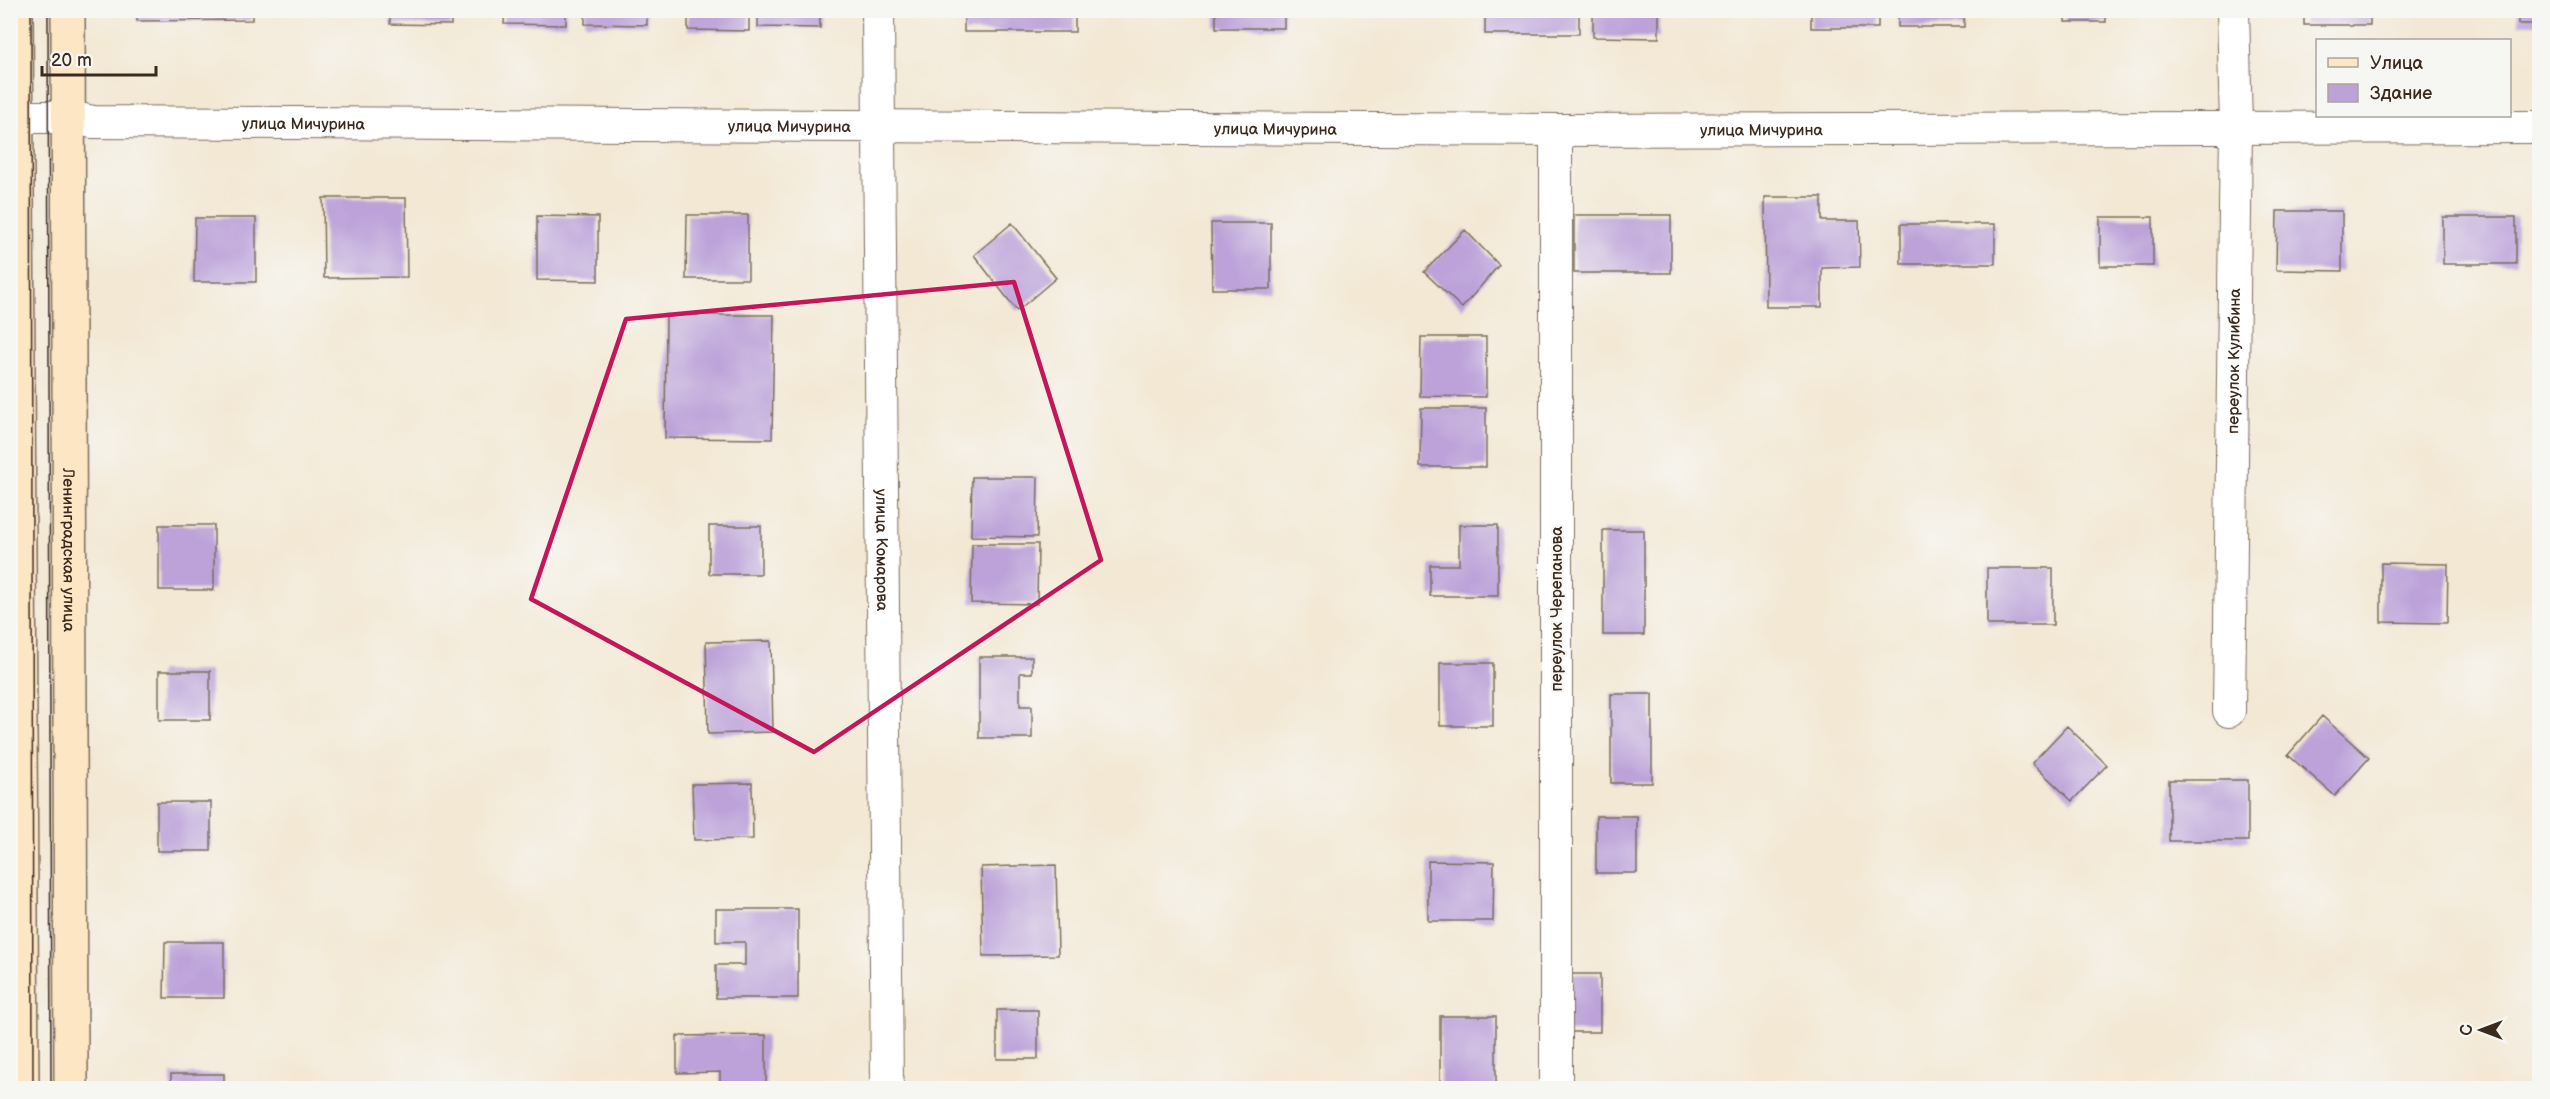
<svg xmlns="http://www.w3.org/2000/svg" width="2550" height="1099" viewBox="0 0 2550 1099" font-family="'Balsamiq Sans',sans-serif">
<rect width="100%" height="100%" fill="#f6f6f2"/>
<filter id="ink" filterUnits="userSpaceOnUse"><feTurbulence type="fractalNoise" baseFrequency=".0167" numOctaves="2"/><feDisplacementMap in="SourceGraphic" scale="12" xChannelSelector="R" yChannelSelector="G"/><feConvolveMatrix kernelMatrix="1 2 1 2 8 2 1 2 1" color-interpolation-filters="sRGB"/></filter>
<filter id="wash" filterUnits="userSpaceOnUse"><feTurbulence type="fractalNoise" baseFrequency=".008" numOctaves="4" result="noise"/><feDisplacementMap in="SourceGraphic" scale="24" xChannelSelector="R" yChannelSelector="G"/><feGaussianBlur stdDeviation="1.35" result="paint"/><feColorMatrix in="noise" values="0 0 0 0 0 0 0 0 0 0 0 0 0 0 0 0 0 1.4 0 .05"/><feComposite in="paint" operator="in"/></filter>
<g filter="url(#wash)">
<rect width="100%" height="100%" fill="#f3e8d4"/>
<g id="blocks">
<path fill="#bca2d9" d="M137 10H252V20L137 21Z
M390 10H451V25L390 24Z
M505 10H566V25L504 24Z
M585 10H647V25L585 24Z
M688 10H749V31L688 30Z
M758 10H820V28L758 27Z
M964 10H1075V32H964Z
M1216 10H1284V28H1216Z
M1485 10H1579V34H1485Z
M1593 10H1659V38L1593 37Z
M1811 10H1878V28H1811Z
M1898 10H1964V27H1898Z
M2065 10H2106V22H2065Z
M2304 10H2370V25H2304Z
M2518 10H2540V24H2518Z
M1765 197H1822V221H1859L1860 267 1822 268V307H1766Z
M323 198H406L407 277 324 278Z
M2277 211H2342V271L2276 270Z
M687 215H748V279H686Z
M1574 215H1671V273H1574Z
M537 216 598 217V281L537 280Z
M2100 217H2153V266H2100Z
M2443 217H2516V264H2443Z
M195 218H256V282H194Z
M1012 223 1056 278 1017 311 974 255Z
M1211 223H1271V289H1212Z
M1901 224H1995V264H1901Z
M1465 230 1499 265 1462 308 1424 272Z
M666 315H774L772 439 665 438Z
M1421 337H1486V397L1420 396Z
M1421 408H1486V467H1420Z
M972 477H1038L1037 537 971 536Z
M159 525H214V590H159Z
M1459 525H1498V596H1430V565H1459Z
M709 526H761V574H709Z
M1603 530H1644V635H1603Z
M972 544H1038L1037 604 971 603Z
M2381 563 2448 564 2447 623 2381 622Z
M1987 568H2053V625H1987Z
M771 641 773 732 708 734 706 642Z
M979 657H1032V673H1020V706H1032V738H979Z
M1440 663H1493V726H1440Z
M159 671H210V720H159Z
M1611 694H1652V783H1611Z
M2322 716 2369 758 2335 796 2288 755Z
M2067 726 2107 765 2072 801 2032 763Z
M2169 780H2248V841H2169Z
M752 783 753 839 694 840 692 784Z
M157 802H211V851H157Z
M1596 816H1637V873H1596Z
M1428 861 1494 862 1493 921H1428Z
M1056 865 1058 955 983 956 981 867Z
M716 909H798V998H716V965H745V942H716Z
M165 942H224V998H164Z
M1559 974H1600V1032H1559Z
M997 1010H1038V1059H997Z
M1440 1016H1496V1088H1440Z
M766 1035V1088H720V1072L677 1073V1036Z
M171 1074H224V1088H171Z"/>
</g>
</g>
<g filter="url(#ink)">
<use href="#blocks" fill-opacity="0" stroke="#7b6c5e" stroke-width="1.5"/>
<g fill="none" stroke-linecap="round" stroke-linejoin="round">
<defs>
<g id="street">
<path id="s1" d="M878 10 887 1088"/>
<path id="s2" d="M10 117H69L93 122 1556 130 2540 127"/>
<path d="M1556 130V1088"/>
<path id="s3" d="M2229 711 2236 126 2233 10"/>
</g>
<g id="secondary">
<path d="M16 10 22 1088"/>
<path id="s4" d="M68 10 71 1088"/>
</g>
</defs>
<use href="#street" stroke="#7b6c5e" stroke-width="34"/>
<use href="#secondary" stroke="#7b6c5e" stroke-width="36"/>
<use href="#street" stroke="#fff" stroke-width="32"/>
<use href="#secondary" stroke="#fce6c4" stroke-width="33"/>
<path stroke="#3b2a1e" stroke-width="1.5" d="M31 10 33 1088
M48 10 51 1088"/>
</g>
</g>
<path fill="none" stroke="#c2185b" stroke-width="4.5" stroke-linejoin="round" d="M1014 282 1101 560 814 752 531 599 626 319Z"/>
<g text-anchor="middle" stroke-width="4.5" stroke-linejoin="round" paint-order="stroke">
<g font-size="16" fill="#3b2a1e" stroke="#f6f6f2">
<text dy="6" stroke="none"><textPath href="#s2" startOffset="294">улица Мичурина</textPath></text>
<text dy="6" stroke="none"><textPath href="#s2" startOffset="780">улица Мичурина</textPath></text>
<text dy="6" stroke="none"><textPath href="#s2" startOffset="1266">улица Мичурина</textPath></text>
<text dy="6" stroke="none"><textPath href="#s2" startOffset="1752">улица Мичурина</textPath></text>
<text dy="6" stroke="none"><textPath href="#s3" startOffset="350">переулок Кулибина</textPath></text>
<text dy="6" stroke="none"><textPath href="#s4" startOffset="540">Ленинградская улица</textPath></text>
<text dy="6" stroke="none"><textPath href="#s1" startOffset="540">улица Комарова</textPath></text>
<text transform="translate(1556 609) rotate(-90)" y="6">переулок Черепанова</text>
</g>
</g>
<rect width="2550" height="1099" fill="none" stroke="#f6f6f2" stroke-width="36"/>
<rect x="2316" y="39" width="195" height="78" fill="#f6f6f2" stroke="#aba49d" stroke-width="1.5"/>
<rect x="2328" y="58" width="30" height="9" fill="#fce6c4" stroke="#aba49d" stroke-width="1.5"/>
<text x="2370" y="69" font-size="18" fill="#3b2a1e">Улица</text>
<rect x="2328" y="84" width="30" height="18" fill="#bca2d9" stroke="#aba49d" stroke-width="1.5"/>
<text x="2370" y="99" font-size="18" fill="#3b2a1e">Здание</text>
<g transform="translate(2481 1030) rotate(270)" stroke="#f6f6f2" stroke-width="4.5" paint-order="stroke">
<path d="M0-4.5L10 22L0 15L-10 22Z" fill="#3b2a1e"/>
<text y="-9" font-size="16" font-weight="bold" text-anchor="middle" fill="#3b2a1e">С</text>
</g>
<path d="M42 66v9h114v-9" fill="none" stroke="#3b2a1e" stroke-width="3"/>
<text x="51" y="66" font-size="18" fill="#3b2a1e" stroke="#f6f6f2" stroke-width="4.5" paint-order="stroke">20 m</text>
</svg>
